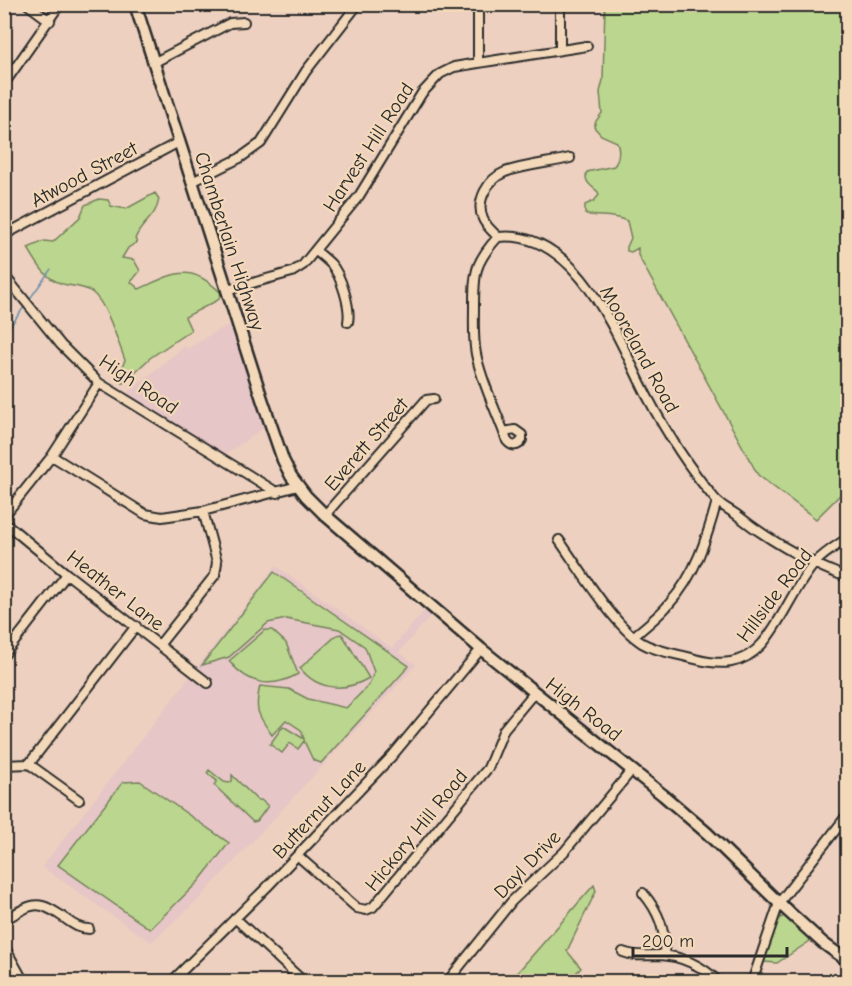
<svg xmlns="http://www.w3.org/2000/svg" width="852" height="986" viewBox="0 0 852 986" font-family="'Comic Neue',sans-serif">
<rect width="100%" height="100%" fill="#edd0bf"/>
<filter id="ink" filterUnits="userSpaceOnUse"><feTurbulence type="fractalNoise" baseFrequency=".0167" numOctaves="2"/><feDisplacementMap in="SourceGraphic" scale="12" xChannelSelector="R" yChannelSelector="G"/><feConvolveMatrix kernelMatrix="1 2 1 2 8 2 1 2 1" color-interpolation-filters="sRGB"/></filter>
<g filter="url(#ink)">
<path fill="#e6c6c6" d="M235 324 268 425 223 456 125 395 185 346 188 349 212 334 225 327Z
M276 566 392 648 427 608 433 613 399 652 416 665 198 900 151 942 42 867Z"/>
<path fill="#bbd68e" stroke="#73805c" stroke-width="1.5" d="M605 5H847V488L816 519 758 475 638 255V248L631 252 627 251V247L631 238 627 221C609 213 601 218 585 214V205L594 201 599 195 598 192C592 186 583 182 587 172L614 166C619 160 620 149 617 142L601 135 594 127 596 121 602 113 600 92 603 80Z
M155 193 159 199C156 219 141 222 135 239L137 242 128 248 122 258 134 260 140 271 131 282 139 289C175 273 190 262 221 293L218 300 185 317 191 330 150 358 123 383 120 372 125 360C118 342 107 305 93 293 86 287 75 286 67 285 46 281 38 265 28 248L44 241 53 242 80 217 85 205 99 199 108 200 111 206 126 209Z
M274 572 409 666 321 763 313 760 304 741 298 749 290 743 282 753 270 744 283 726 304 739 301 730 286 720 272 735C258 715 254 711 260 686L289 689 308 699 346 708 369 685 374 672 365 647 339 629 286 619 268 623 229 657 202 665Z
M265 630H272L286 643 298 674C271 689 249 685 229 661Z
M342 634 369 678C345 692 318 691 300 668L337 635Z
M209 770 224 782 229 783 232 781V775L257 800H261L268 806 257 821 253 822 214 785 217 781 207 773Z
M140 781 229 843 199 881 150 929 58 865 123 782Z
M594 885 596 891 567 951 581 968 568 981 564 975 553 981H510Z
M784 916 791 918 813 939 777 963 764 962 775 921Z"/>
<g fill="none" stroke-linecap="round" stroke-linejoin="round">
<path stroke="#7291aa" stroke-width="1.5" d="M29 300 51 269
M4 335 24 307"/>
<defs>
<path id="minor" d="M27 4 50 21
M478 4V63
M560 4V49
M153 63 230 23 244 22
M4 84 60 4
M192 182 240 158 261 143 306 71 358 4
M4 235 179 142
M498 237C493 232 486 226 483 219 475 201 488 179 505 172 525 165 549 163 570 158
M316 251C321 255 326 259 331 264 341 275 351 308 348 322
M4 275 61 345 99 383 278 493
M227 290 292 272 303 265 359 196 422 93 440 74 454 67 478 63 587 46
M504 432 515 430 522 435V440C518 447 512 447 507 441 497 412 482 384 476 354 473 339 474 323 474 308 474 274 474 263 498 237 578 228 618 340 647 396 666 432 689 468 715 499 721 506 730 510 737 515 761 534 787 550 814 563 825 569 837 573 848 578
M52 456 145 514 162 517 203 511 298 486
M325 515 426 400 434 399
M4 516 52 456 99 383
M4 522 67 574 208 683
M559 540C579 568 614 626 642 643 657 652 679 654 695 659 721 666 743 665 762 644 783 620 794 587 815 563 824 553 836 546 848 538
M634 636C646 626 659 616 669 604 695 576 707 538 717 501
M160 644 215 575 217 562 203 511
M4 655 67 574
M29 764 136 626
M4 765 29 764 79 800
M298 856 357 908 366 910 373 907 488 768 504 729 534 693
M643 893C659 912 666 930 664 955
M235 918 304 982
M4 920C35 902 38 899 67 920 74 925 80 929 89 929
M4 946 24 982
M623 952C635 957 648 955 660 955 683 956 703 967 719 982
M171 982 267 887 392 756 481 649
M447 982 512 901 564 852 632 770
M752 982 779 903 848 814"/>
<path id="major" d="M135 4 262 399 283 460 291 476 306 496 325 515 481 649 663 795 707 833 779 903 823 943 848 961"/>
</defs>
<use href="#minor" stroke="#2b2b2b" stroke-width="12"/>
<use href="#major" stroke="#2b2b2b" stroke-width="15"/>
<use href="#minor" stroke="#f3d9ba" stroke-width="8"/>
<use href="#major" stroke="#f3d9ba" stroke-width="10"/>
</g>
</g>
<g text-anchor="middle" stroke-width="4.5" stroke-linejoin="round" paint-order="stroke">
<g font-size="20" fill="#2b2b2b" stroke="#f3d9ba">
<text transform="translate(368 147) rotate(-57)" y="7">Harvest Hill Road</text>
<text transform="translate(84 174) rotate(-28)" y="7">Atwood Street</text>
<text transform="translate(230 241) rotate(72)" y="7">Chamberlain Highway</text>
<text transform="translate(640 349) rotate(61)" y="7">Mooreland Road</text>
<text transform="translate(139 384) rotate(34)" y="7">High Road</text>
<text transform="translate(366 444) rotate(-49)" y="7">Everett Street</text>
<text transform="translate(116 590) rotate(38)" y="7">Heather Lane</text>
<text transform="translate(774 595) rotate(-53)" y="7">Hillside Road</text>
<text transform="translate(584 709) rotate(38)" y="7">High Road</text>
<text transform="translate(319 809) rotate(-47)" y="7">Butternut Lane</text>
<text transform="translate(416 830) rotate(-51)" y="7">Hickory Hill Road</text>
<text transform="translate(527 864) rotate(-46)" y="7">Dayl Drive</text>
</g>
</g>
<rect width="852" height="986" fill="none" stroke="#f3d9ba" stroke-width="24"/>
<rect x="12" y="12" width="828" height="962" fill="none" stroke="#2b2b2b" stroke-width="2" filter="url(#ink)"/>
<path d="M633 947v9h154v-9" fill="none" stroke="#2b2b2b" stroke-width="3"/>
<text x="642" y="947" font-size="18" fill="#2b2b2b" stroke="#f3d9ba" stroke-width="4.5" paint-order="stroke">200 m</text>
</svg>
